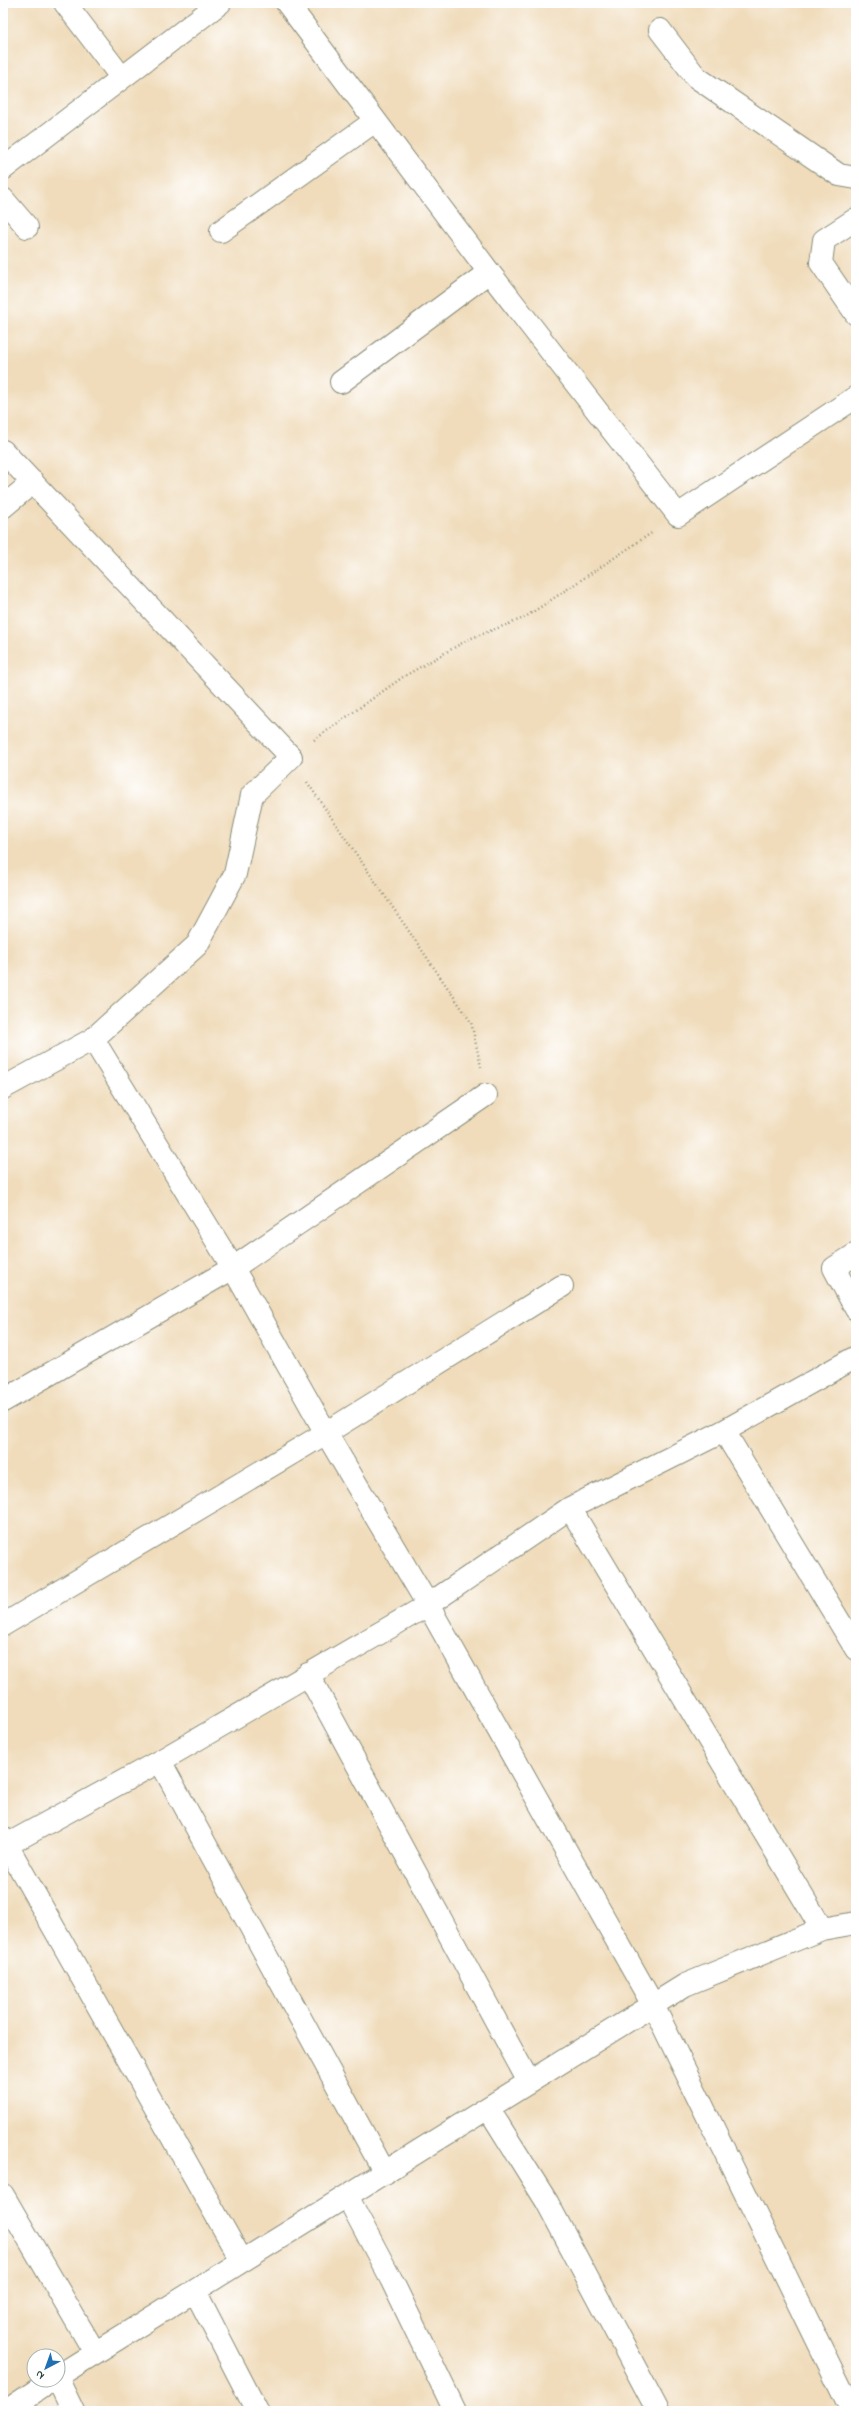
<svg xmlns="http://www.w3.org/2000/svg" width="859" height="2414" viewBox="0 0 859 2414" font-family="'Indie Flower',sans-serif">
<rect width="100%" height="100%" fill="#fff"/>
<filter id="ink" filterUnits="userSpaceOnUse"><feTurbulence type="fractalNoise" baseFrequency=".025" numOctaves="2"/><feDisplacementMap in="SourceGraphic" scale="8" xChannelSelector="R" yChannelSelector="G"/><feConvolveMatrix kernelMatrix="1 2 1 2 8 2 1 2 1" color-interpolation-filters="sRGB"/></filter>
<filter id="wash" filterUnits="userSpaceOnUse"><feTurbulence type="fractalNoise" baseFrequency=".012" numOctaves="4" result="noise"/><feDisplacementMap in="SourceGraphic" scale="16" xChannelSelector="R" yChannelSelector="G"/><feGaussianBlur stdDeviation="0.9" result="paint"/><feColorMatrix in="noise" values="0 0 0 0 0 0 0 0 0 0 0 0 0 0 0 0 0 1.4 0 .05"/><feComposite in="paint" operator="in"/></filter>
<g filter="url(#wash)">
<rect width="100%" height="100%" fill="#f0dcbb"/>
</g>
<g filter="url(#ink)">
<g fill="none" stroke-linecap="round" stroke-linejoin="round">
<defs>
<path id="minor" d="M65 3 122 78
M287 3 489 272 678 515 856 397
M660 30 696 77 839 175 856 178
M3 169 220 3
M3 199 27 227
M856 219 824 240 821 263 856 314
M221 231 375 121
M341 382 489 272
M3 451 291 757 252 795 235 874 197 945 93 1039 3 1088
M3 507 33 482
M93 1039 233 1268 326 1433 428 1605 653 2005 852 2411
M856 1254 834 1268 856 1309
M3 1401 233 1268 486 1095
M724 1431 856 1649
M570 1508 822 1929
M3 1625 326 1433 562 1286
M308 1674 529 2082
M160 1761 385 2173
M3 1838 242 2261
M3 1847 160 1761 428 1605 570 1508 724 1431 856 1357
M488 2108 547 2202 658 2411
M3 2195 95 2353
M347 2196 391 2279 455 2411
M195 2291 257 2411
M58 2376 685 1985 822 1929 856 1923
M58 2380 73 2411
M6 2411 52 2380"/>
</defs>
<use href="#minor" stroke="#888c78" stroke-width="24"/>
<path stroke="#888c78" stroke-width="2.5" stroke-dasharray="1 3" stroke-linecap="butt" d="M314 740 403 677 469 639 524 618 653 532
M307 782 471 1022 481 1067"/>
<use href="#minor" stroke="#fff" stroke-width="22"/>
</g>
</g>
<rect width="859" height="2414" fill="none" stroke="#fff" stroke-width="16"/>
<g transform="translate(46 2368) rotate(221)"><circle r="19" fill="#ffffff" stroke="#a5b1ae"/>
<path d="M0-3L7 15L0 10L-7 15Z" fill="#1f6fb2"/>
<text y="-6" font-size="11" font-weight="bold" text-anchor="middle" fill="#1f3d34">N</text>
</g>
</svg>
